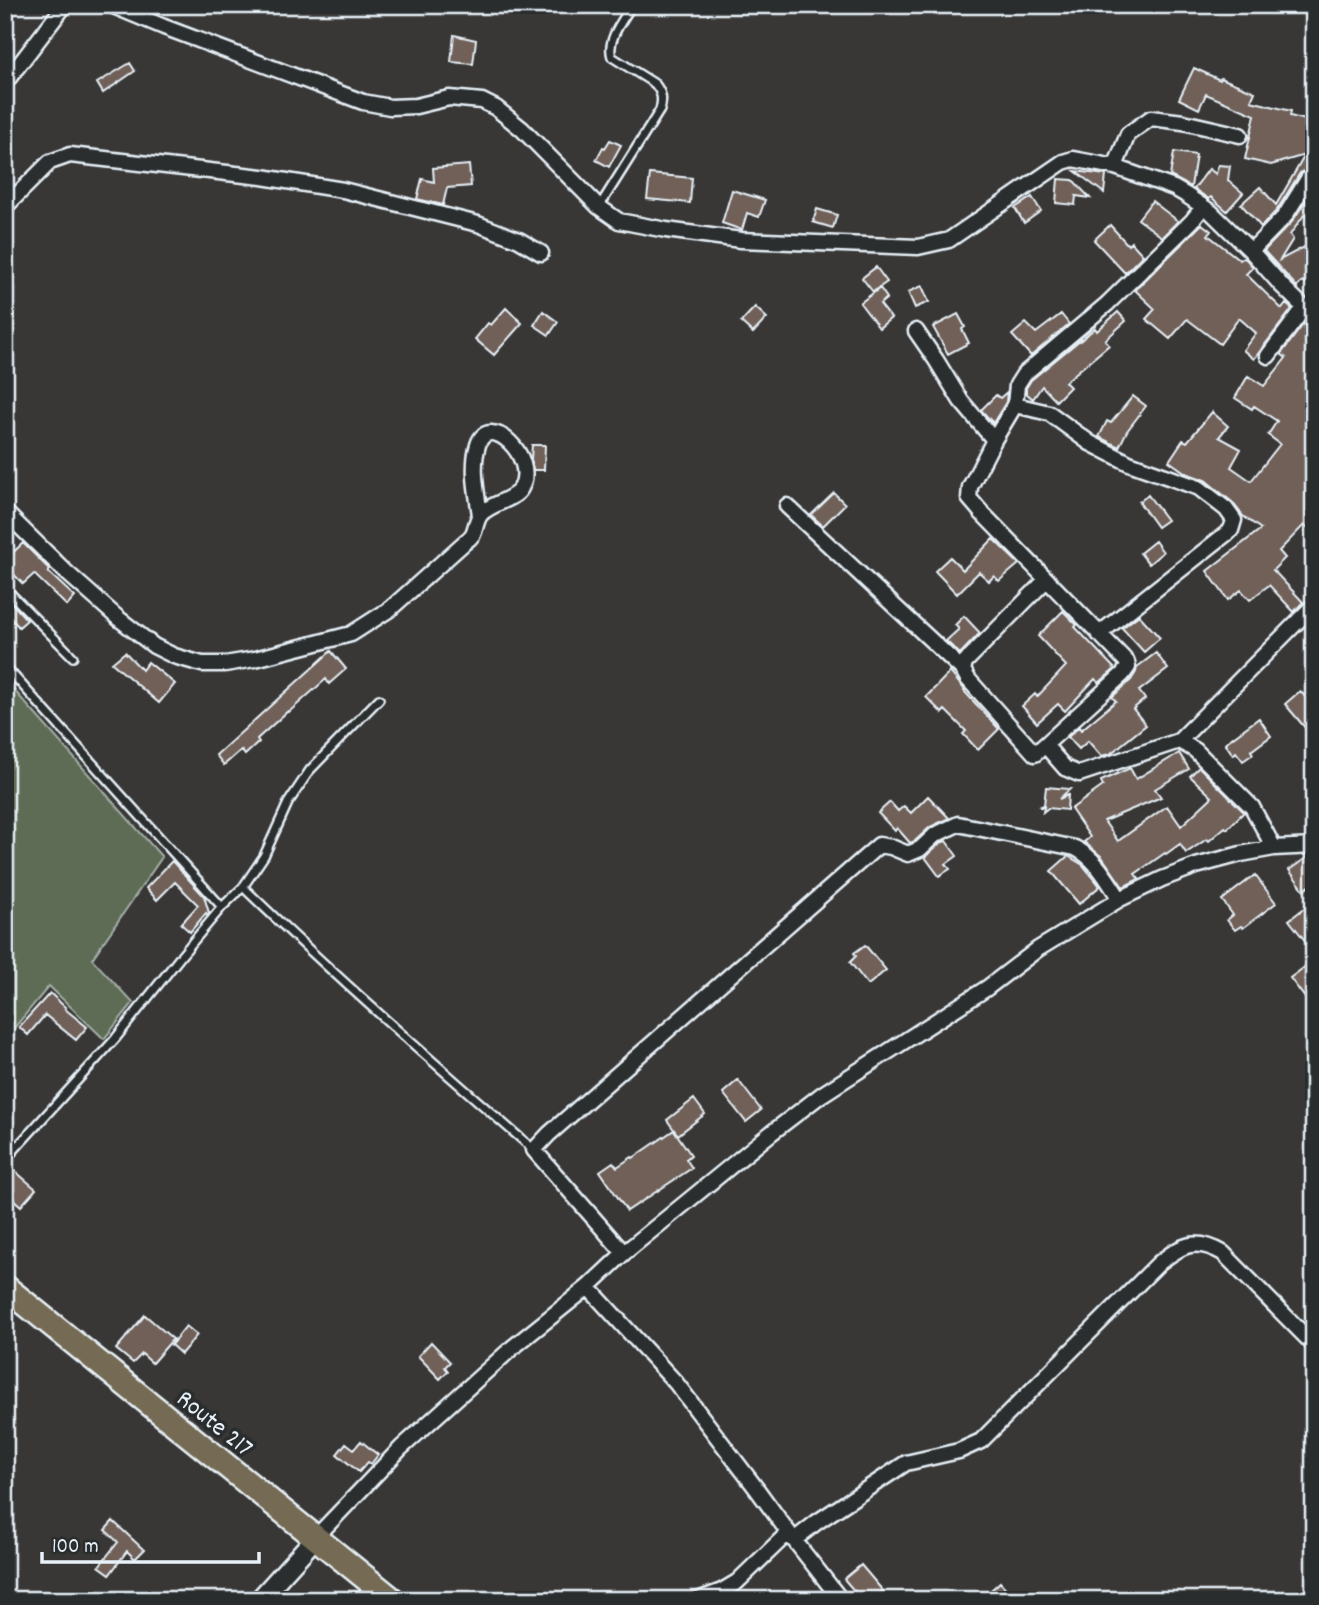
<svg xmlns="http://www.w3.org/2000/svg" width="1319" height="1605" viewBox="0 0 1319 1605" font-family="Dekko,sans-serif">
<rect width="100%" height="100%" fill="#383736"/>
<filter id="ink" filterUnits="userSpaceOnUse"><feTurbulence type="fractalNoise" baseFrequency=".0143" numOctaves="2"/><feDisplacementMap in="SourceGraphic" scale="14" xChannelSelector="R" yChannelSelector="G"/><feConvolveMatrix kernelMatrix="1 2 1 2 8 2 1 2 1" color-interpolation-filters="sRGB"/></filter>
<g filter="url(#ink)">
<path fill="#5e6c54" stroke="#a3aea6" stroke-width="2" d="M5 680 162 857 92 959 133 1003 104 1039 49 986 5 1039Z"/>
<path fill="#706058" stroke="#e8f1f8" stroke-width="2" d="M454 35 476 40 473 64 451 62Z
M130 63 135 71 103 93 97 83Z
M1194 68 1220 80 1221 78 1255 92 1251 101 1291 111 1290 116 1314 122V171L1308 169 1300 173 1277 210 1261 227 1241 204 1260 187 1276 205 1305 155 1271 165 1245 159 1255 115 1206 94 1199 109 1179 99Z
M610 140 621 145 609 167 596 160 603 147 605 148Z
M1174 152 1196 155 1191 187 1170 176Z
M469 165 471 186 447 188 443 205 417 199 422 179 434 182 433 168Z
M1218 165 1230 166 1228 180 1243 193 1227 211 1211 197 1209 199 1194 189 1209 169 1216 174Z
M1075 171 1106 175 1104 193Z
M650 174 692 178 690 203 647 199Z
M1058 179 1073 180 1090 198 1076 196 1075 205 1056 203Z
M1314 188V206L1307 217 1304 215 1290 235 1293 239 1280 260 1314 242V290L1303 281 1297 287 1264 251 1292 222Z
M732 190 765 200 759 217 747 213 742 230 722 223Z
M1032 197 1041 211 1024 223 1015 208Z
M1152 201 1178 221 1162 237 1138 219Z
M817 209 837 215 833 228 813 222Z
M1202 224 1211 231 1208 235 1240 260 1243 258 1246 259 1253 267 1246 274 1282 309 1286 304 1292 309 1254 359 1243 350 1256 333 1239 318 1220 344 1187 319 1170 339 1146 319 1155 309 1135 290Z
M1110 225 1128 245 1131 242 1143 255 1125 273 1094 240Z
M876 267 887 282 873 292 862 278Z
M922 286 929 302 915 308 908 292Z
M880 288 887 298 880 304 891 318 879 328 860 303Z
M755 307 767 318 753 333 741 322Z
M506 308 522 323 494 355 475 339 488 323 491 325Z
M543 311 558 322 549 335 534 325Z
M1118 312 1126 321 1105 340 1109 345 1065 382 1070 387 1056 401 1042 386 1033 399 1026 393V388L1031 380 1081 339V340L1095 328 1097 331Z
M958 314 965 327 962 329 969 343 948 354 933 327Z
M1061 314 1069 324 1031 356 1012 335 1026 323 1036 333Z
M1305 322 1314 327V532L1304 525 1279 551 1285 558 1273 570 1303 602 1294 612 1269 585 1250 600 1241 590 1228 600 1207 571 1261 529 1243 516 1232 502 1205 480 1186 473 1169 461 1183 440 1187 442 1212 412 1228 426 1219 437 1241 449 1231 467 1251 481 1280 444 1268 435 1277 421 1254 406 1252 409 1235 398 1248 376 1264 386 1286 358 1281 354Z
M1007 392 1006 402 993 423 981 410 996 395 1000 398Z
M1133 396 1146 406 1127 431 1119 447 1099 437 1107 421 1111 423Z
M532 445H545L544 470H533L531 459Z
M834 493 845 504 823 526 811 515Z
M1148 495 1167 520 1157 527 1139 502Z
M993 539 1019 564 999 581 994 576 989 581 979 572 957 594 935 571 950 557 963 570Z
M1155 541 1163 552 1149 564 1140 553Z
M23 543 50 570 48 572 75 597 67 606 34 574 23 584 5 565V560Z
M9 600 27 620 19 627 5 612V603Z
M1063 611 1077 625 1075 627 1115 669 1099 683 1095 679 1065 711 1058 704 1037 723 1022 706 1035 694 1037 697 1066 666 1038 636Z
M1139 615 1160 638 1144 652 1122 628Z
M964 616 980 633 960 654 946 641 959 629 955 625Z
M331 651 346 669 329 684 326 679 289 712 288 711 257 739 259 742 245 755 241 750 224 765 216 755Z
M125 652 142 670 148 662 175 684 159 703 112 663Z
M1156 653 1168 669 1139 691 1145 699 1133 709 1146 725 1110 754 1101 756 1088 741 1079 749 1068 737 1079 727 1081 730 1116 701 1112 697 1131 680 1136 672 1137 667Z
M950 672 965 690 964 691 999 729 978 750 963 734 966 731 945 710 942 713 926 697Z
M1300 691 1314 706V724L1307 730 1285 704Z
M1259 718 1271 736 1251 751 1253 754 1243 761 1236 752 1233 755 1225 743Z
M1179 753 1189 769 1155 789 1161 797 1104 821 1118 841 1167 806 1181 826 1212 797 1190 776 1199 767 1244 812 1227 829 1225 827 1209 841 1207 839 1186 853 1180 844 1166 854 1165 853 1135 874 1139 879 1123 887 1102 857 1084 842 1090 837 1071 809 1103 786 1101 781 1130 768 1136 779Z
M1046 787 1070 789 1059 799 1068 795 1067 810 1048 808 1043 812 1044 807H1039L1044 805Z
M928 796 949 818 930 827 915 841 910 843 897 828 895 831 878 813 890 802 898 811 904 806 911 813Z
M946 841 957 856 946 864 950 869 939 876 925 857 940 843Z
M1068 856 1083 865 1100 886 1079 904 1051 871Z
M1309 856H1314V883L1304 890 1289 870Z
M172 861 204 896 209 913 207 915 206 913 190 932 181 924 198 905 175 882 157 900 146 888Z
M1255 875 1276 903 1243 928 1241 926 1235 930 1227 920 1233 915 1222 900Z
M1307 906 1314 914V952L1289 920Z
M865 945 886 970 868 985 850 962 856 956 854 953Z
M1314 960V993L1306 999 1290 978Z
M50 993 66 1008 65 1009 87 1027 76 1040 45 1015 28 1035 19 1027Z
M738 1080 761 1110 746 1122 723 1093Z
M694 1099 705 1114 678 1135 667 1120Z
M674 1130 691 1155 686 1159 692 1168 627 1211 600 1171 613 1162 617 1167 632 1157 633 1158Z
M8 1165 36 1189 21 1206 5 1192V1166Z
M145 1315 173 1339 152 1363 142 1354 133 1363 116 1349Z
M186 1326 197 1335 181 1354 171 1345Z
M431 1342 450 1362 445 1367 448 1371 440 1379 418 1356Z
M361 1441 378 1455 371 1464 368 1462 359 1472 337 1454 346 1443 354 1449Z
M113 1521 144 1550 135 1559 127 1551 110 1574 99 1566 118 1542 105 1530Z
M861 1565 883 1591 873 1600H862L844 1579Z
M1000 1582 1016 1600H980Z"/>
<g fill="none" stroke-linecap="round" stroke-linejoin="round">
<defs>
<path id="service" d="M599 207 660 110C663 99 662 93 655 84L612 57C606 40 623 20 632 5
M5 588 73 657
M5 666 222 907
M243 887C337 978 435 1064 534 1150
M5 1160 115 1039 181 956 222 907 243 887 264 856 288 803 310 770 379 699"/>
<path id="minor" d="M111 5 164 27 363 102 390 107 416 106 449 98 482 101 496 108 522 129 599 207 619 221 666 230 741 240 918 247 949 240 1063 162 1073 159 1115 167 1174 188 1186 195 1211 212 1251 251 1282 286 1314 317
M5 83 65 5
M1115 167 1128 134 1151 118 1183 122 1240 135
M5 207 50 162 70 155 262 177 343 190 478 224 519 240 541 253
M1251 251 1285 216 1308 179
M916 331 936 360 961 401 994 440
M1268 356 1304 308
M1015 405 1049 413 1090 443 1129 463 1199 488 1226 509 1234 520 1231 530 1099 634
M787 506 963 670
M5 512 66 572 118 618 154 646 174 656 202 664H225L255 659 351 634 390 609 465 542C468 540 471 537 473 534 476 528 476 520 481 514 491 503 515 500 521 488 538 457 488 411 478 445 471 467 477 493 480 515
M1046 580 965 662 963 670 968 679 1035 754 1123 674 1128 667 1127 662 981 512 969 498 970 487 994 440 1015 405 1017 385 1024 374 1107 304 1192 221 1203 207
M1179 741 1314 605
M1045 745 1065 768 1079 774 1179 741 1195 750 1252 807 1274 848
M624 1253 534 1150 549 1134 879 845 891 847 908 854 920 849 935 835 958 824 1075 848C1096 858 1107 880 1120 899
M588 1287 676 1383 756 1488 794 1540 817 1522 906 1463 959 1451 981 1441 1159 1263C1182 1245 1195 1237 1223 1253L1314 1345
M315 1538 401 1448 512 1348 588 1287 624 1253 770 1134 821 1095 987 988 1038 949 1120 899 1162 879 1196 866 1241 854 1274 848 1314 846
M794 1540 841 1600
M698 1600 722 1591 737 1582 788 1533"/>
<path id="tertiary" d="M259 1600 315 1538"/>
<path id="primary" d="M5 1287 393 1600"/>
</defs>
<use href="#service" stroke="#e8f1f8" stroke-width="12"/>
<use href="#minor" stroke="#e8f1f8" stroke-width="19"/>
<use href="#tertiary" stroke="#e8f1f8" stroke-width="23"/>
<use href="#primary" stroke="#e8f1f8" stroke-width="28"/>
<use href="#service" stroke="#2a2d2e" stroke-width="7"/>
<use href="#minor" stroke="#2a2d2e" stroke-width="14"/>
<use href="#tertiary" stroke="#2a2d2e" stroke-width="18"/>
<use href="#primary" stroke="#746b52" stroke-width="23"/>
</g>
</g>
<g text-anchor="middle" stroke-width="7" stroke-linejoin="round" paint-order="stroke">
<g font-size="26" fill="#e8f1f8" stroke="#2a2d2e">
<text transform="translate(216 1422) rotate(39)" y="9">Route 217</text>
</g>
</g>
<rect width="1319" height="1605" fill="none" stroke="#2a2d2e" stroke-width="28"/>
<rect x="14" y="14" width="1291" height="1577" fill="none" stroke="#e8f1f8" stroke-width="2.5" filter="url(#ink)"/>
<path d="M42 1552v10h217v-10" fill="none" stroke="#e8f1f8" stroke-width="3.5"/>
<text x="52" y="1552" font-size="21" fill="#e8f1f8" stroke="#2a2d2e" stroke-width="5" paint-order="stroke">100 m</text>
</svg>
